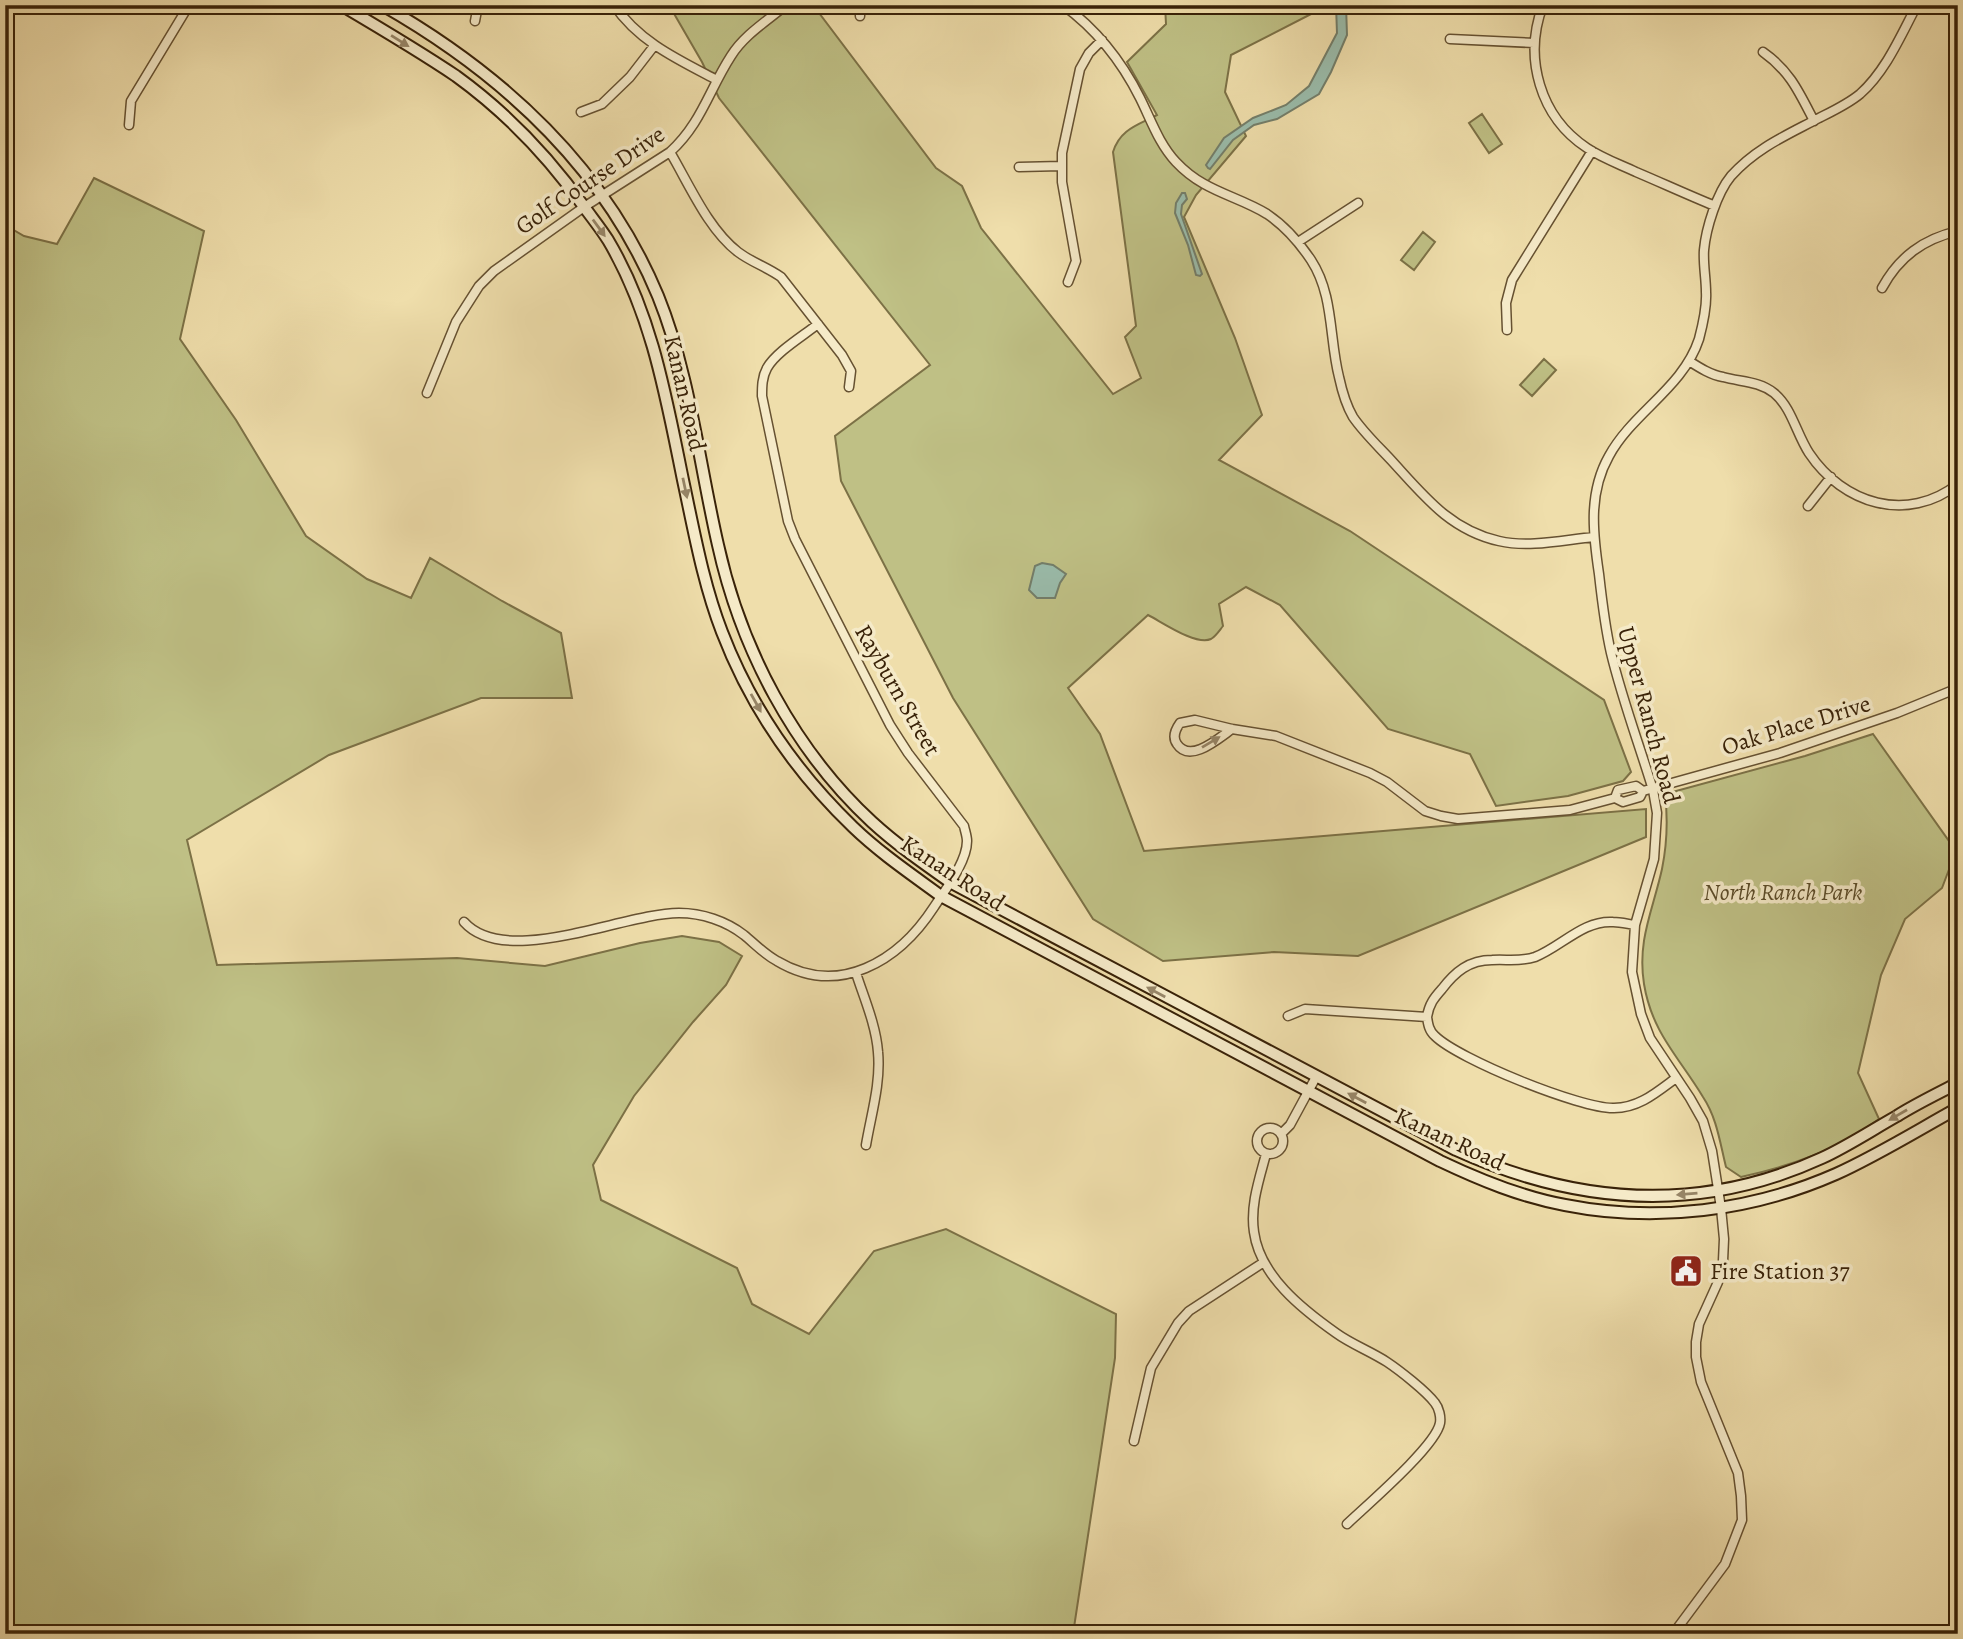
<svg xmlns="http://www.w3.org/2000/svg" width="1963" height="1639" viewBox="0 0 1963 1639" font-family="Alegreya,serif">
<rect width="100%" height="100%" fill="#efdeab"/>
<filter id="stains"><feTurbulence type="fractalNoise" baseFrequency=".00286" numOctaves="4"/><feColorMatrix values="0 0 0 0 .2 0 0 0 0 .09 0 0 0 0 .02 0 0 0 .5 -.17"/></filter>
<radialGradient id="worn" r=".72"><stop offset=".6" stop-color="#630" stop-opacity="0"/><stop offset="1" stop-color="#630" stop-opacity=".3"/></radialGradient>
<path fill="#bfc085" stroke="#7c7146" stroke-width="2" d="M669 5H813L936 168 962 186 981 228 1113 394 1141 378 1125 337 1136 326 1113 152C1120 129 1138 125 1157 115L1127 62 1166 24 1165 5H1316L1315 12 1231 55 1225 92 1246 136 1196 195 1184 217 1235 338 1262 415 1219 460 1350 531 1604 700 1631 772 1623 781 1568 796 1496 806 1470 754 1388 729 1280 605 1246 587 1219 604 1223 626C1219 631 1216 636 1211 639 1196 646 1162 622 1148 615L1068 688 1100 734 1144 851 1646 809V837L1358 956 1274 952 1163 961 1093 919 953 698 841 481 835 436 930 365 719 98 702 62Z
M1482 114 1502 144 1489 153 1469 123Z
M94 178 204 231 180 339 236 420 306 536 367 579 411 598 430 558 502 601 561 633 572 698H481L329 755 187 840 217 965 457 958 545 966 640 943 682 936 719 942 742 956 726 985 693 1022 634 1096 593 1165 601 1200 737 1268 752 1304 809 1334 874 1251 946 1229 1116 1314 1115 1358 1073 1634H5V225L24 236 57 244Z
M1423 232 1435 242 1414 270 1401 260Z
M1544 359 1556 370 1532 396 1520 385Z
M1873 734 1956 851 1942 888 1905 919 1881 975 1858 1073 1879 1119C1839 1150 1790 1166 1741 1177L1726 1167C1720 1143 1717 1118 1703 1097 1679 1057 1652 1033 1644 984 1637 940 1653 910 1662 869 1667 844 1668 819 1665 794L1805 756Z"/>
<path fill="#9abcab" stroke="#737e6a" stroke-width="2" d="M1336 5H1346L1347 35 1331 72 1319 94 1277 119 1254 125 1233 140 1210 169 1208 168 1206 165 1224 138 1253 118 1286 105 1309 86 1337 33Z
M1182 193H1185L1187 199 1182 205 1181 214 1202 274 1200 276 1196 275 1188 245 1175 213 1176 203Z
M1042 563 1053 565 1066 574 1060 583 1055 598H1037L1029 590 1035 566Z"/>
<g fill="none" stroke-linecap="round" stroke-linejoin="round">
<defs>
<path id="minor" d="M614 5C639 42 679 60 717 80
M1063 5C1096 29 1122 62 1140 98 1151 120 1159 144 1176 162 1204 192 1236 195 1267 214 1285 226 1299 242 1311 260 1334 295 1329 338 1339 377 1342 391 1346 405 1353 417 1364 433 1378 446 1391 460 1424 496 1450 530 1499 541 1530 548 1563 540 1594 537
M1543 5C1523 58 1540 117 1587 148 1602 158 1619 164 1636 172 1662 183 1688 195 1715 206
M860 16V5
M475 21 478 5
M1450 39 1534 43
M1763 52C1790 71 1799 92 1814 121
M581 112 602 104 630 77 654 46
M129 125 131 101 189 5
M670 152C689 184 708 229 738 252 751 262 767 267 781 277L842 355 851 371 849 387
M1019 167 1061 166
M1298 242 1358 203
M1068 282 1076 261 1062 182V153L1080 69 1089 53 1102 40
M1882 288C1899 257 1923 239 1958 231
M1507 330 1506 303 1512 280 1592 151
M1689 361C1700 368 1711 375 1723 377 1741 382 1759 381 1774 393 1792 408 1796 433 1809 453 1843 504 1907 524 1958 484
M427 393 456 322 479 286 494 271 584 207 670 152C701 124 709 90 731 56 744 35 767 21 786 5
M1808 506 1831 477
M1232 729C1219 738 1190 764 1177 744 1172 737 1175 730 1180 723L1195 720 1232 729 1276 736 1370 773 1387 782 1425 811 1441 816 1458 819 1570 810 1615 798 1623 802 1640 797 1643 791 1780 753 1897 713 1958 688
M1615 798 1618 790 1636 786 1643 791
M464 922C506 969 624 913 679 913 702 913 726 921 744 935 755 944 764 954 777 961 839 998 899 961 934 907 945 890 967 862 967 841 967 836 965 831 964 826L908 753 890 725 795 539 788 521 762 396C762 387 762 377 767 368 776 352 803 336 818 324
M856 973C864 998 876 1025 878 1052 881 1083 871 1115 866 1145
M1288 1016 1305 1009 1427 1017C1429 1004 1434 998 1442 989 1455 972 1469 960 1492 960 1507 959 1520 962 1535 957 1561 947 1583 920 1613 922 1620 922 1628 924 1635 925
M1427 1017C1428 1024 1429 1031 1435 1036 1458 1059 1581 1109 1614 1108 1639 1108 1657 1092 1676 1078
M1257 1141a13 13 0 1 1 26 0a13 13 0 1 1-26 0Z
M1281 1134 1290 1125 1316 1077
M1266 1154C1259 1180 1250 1206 1254 1232 1260 1276 1302 1309 1336 1333 1351 1344 1370 1351 1387 1362 1399 1370 1426 1391 1435 1403 1439 1408 1441 1417 1440 1423 1436 1446 1367 1505 1347 1524
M1134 1441 1151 1368 1178 1323 1189 1311 1264 1262
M1673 1634 1725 1564 1742 1520 1741 1496 1738 1473 1701 1382 1696 1357V1342L1699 1324 1718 1282 1723 1261 1724 1239 1721 1208 1712 1151 1703 1121 1690 1098 1650 1038 1641 1014 1632 972 1635 925 1654 859 1657 813 1653 790C1639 744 1622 699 1611 653 1605 627 1602 601 1599 574 1593 534 1588 493 1609 456 1633 412 1683 388 1699 339 1703 324 1707 308 1706 292 1706 278 1703 264 1704 250 1706 228 1717 193 1731 176 1756 148 1787 135 1819 118 1833 111 1848 104 1860 94 1886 71 1901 35 1917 5"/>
<path id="secondary" d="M341 5C380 28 419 51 456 76 507 113 549 157 585 208 593 219 601 229 608 240 652 314 666 397 683 480 694 531 703 583 722 632 750 705 796 772 853 827 880 853 911 874 941 896L1440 1161C1480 1180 1521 1197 1565 1205 1656 1223 1752 1211 1836 1174 1878 1155 1918 1130 1958 1108
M382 5C503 74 604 166 658 296 690 375 699 463 718 545 741 649 794 750 872 822 896 844 923 863 950 882L1456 1150C1577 1205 1700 1214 1822 1158 1848 1146 1872 1130 1897 1116 1916 1104 1937 1094 1958 1083"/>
</defs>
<use href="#minor" stroke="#665131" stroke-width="11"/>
<use href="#secondary" stroke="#392208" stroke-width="14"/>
<use href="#minor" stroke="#f5eac8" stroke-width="8"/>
<use href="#secondary" stroke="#f5eac8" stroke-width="10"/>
</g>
<defs><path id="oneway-solid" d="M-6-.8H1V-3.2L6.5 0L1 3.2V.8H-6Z" transform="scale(1.75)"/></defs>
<g fill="#978668">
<use href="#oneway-solid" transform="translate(400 41) rotate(32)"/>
<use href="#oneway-solid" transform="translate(599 228) rotate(54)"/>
<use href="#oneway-solid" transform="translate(685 488) rotate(78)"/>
<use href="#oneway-solid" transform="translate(756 703) rotate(61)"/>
<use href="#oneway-solid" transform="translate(1211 742) rotate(-31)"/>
<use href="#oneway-solid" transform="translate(1156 992) rotate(-152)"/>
<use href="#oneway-solid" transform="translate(1357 1098) rotate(-152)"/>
<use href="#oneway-solid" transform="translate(1898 1115) rotate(150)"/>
<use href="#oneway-solid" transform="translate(1687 1194) rotate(175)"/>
</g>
<defs>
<symbol id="civic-square" viewBox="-11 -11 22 22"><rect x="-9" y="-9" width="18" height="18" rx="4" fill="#8f2418" stroke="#f5eac8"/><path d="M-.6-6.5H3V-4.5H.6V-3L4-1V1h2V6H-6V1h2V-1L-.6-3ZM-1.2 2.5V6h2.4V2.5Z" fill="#fff"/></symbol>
</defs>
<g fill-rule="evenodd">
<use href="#civic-square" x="1667" y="1252" width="38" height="38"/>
</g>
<g text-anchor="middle" stroke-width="7" stroke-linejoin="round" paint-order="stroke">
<g font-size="24" fill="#392208" stroke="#f5eac8">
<text transform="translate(590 180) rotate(-34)" y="8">Golf Course Drive</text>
<text transform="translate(685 393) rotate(77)" y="8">Kanan Road</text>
<text transform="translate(898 690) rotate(60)" y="8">Rayburn Street</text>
<text transform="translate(1649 715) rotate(75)" y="8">Upper Ranch Road</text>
<text transform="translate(1796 725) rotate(-17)" y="8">Oak Place Drive</text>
<text transform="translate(953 873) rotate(33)" y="8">Kanan Road</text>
<text transform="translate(1450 1139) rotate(25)" y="8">Kanan Road</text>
</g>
<g font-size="24" font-style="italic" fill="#5a4a27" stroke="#f5eac8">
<text x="1783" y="900">North Ranch Park</text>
</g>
<g font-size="24" fill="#392208" stroke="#f5eac8" text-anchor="start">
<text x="1710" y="1279">Fire Station 37</text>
</g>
</g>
<rect width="1963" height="1639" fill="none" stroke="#efdeab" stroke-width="28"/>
<rect x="7" y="7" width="1949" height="1625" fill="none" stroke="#392208" stroke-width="3.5"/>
<rect x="14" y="14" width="1935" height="1611" fill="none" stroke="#392208" stroke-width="2"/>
<rect width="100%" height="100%" filter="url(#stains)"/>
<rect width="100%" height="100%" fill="url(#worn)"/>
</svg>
